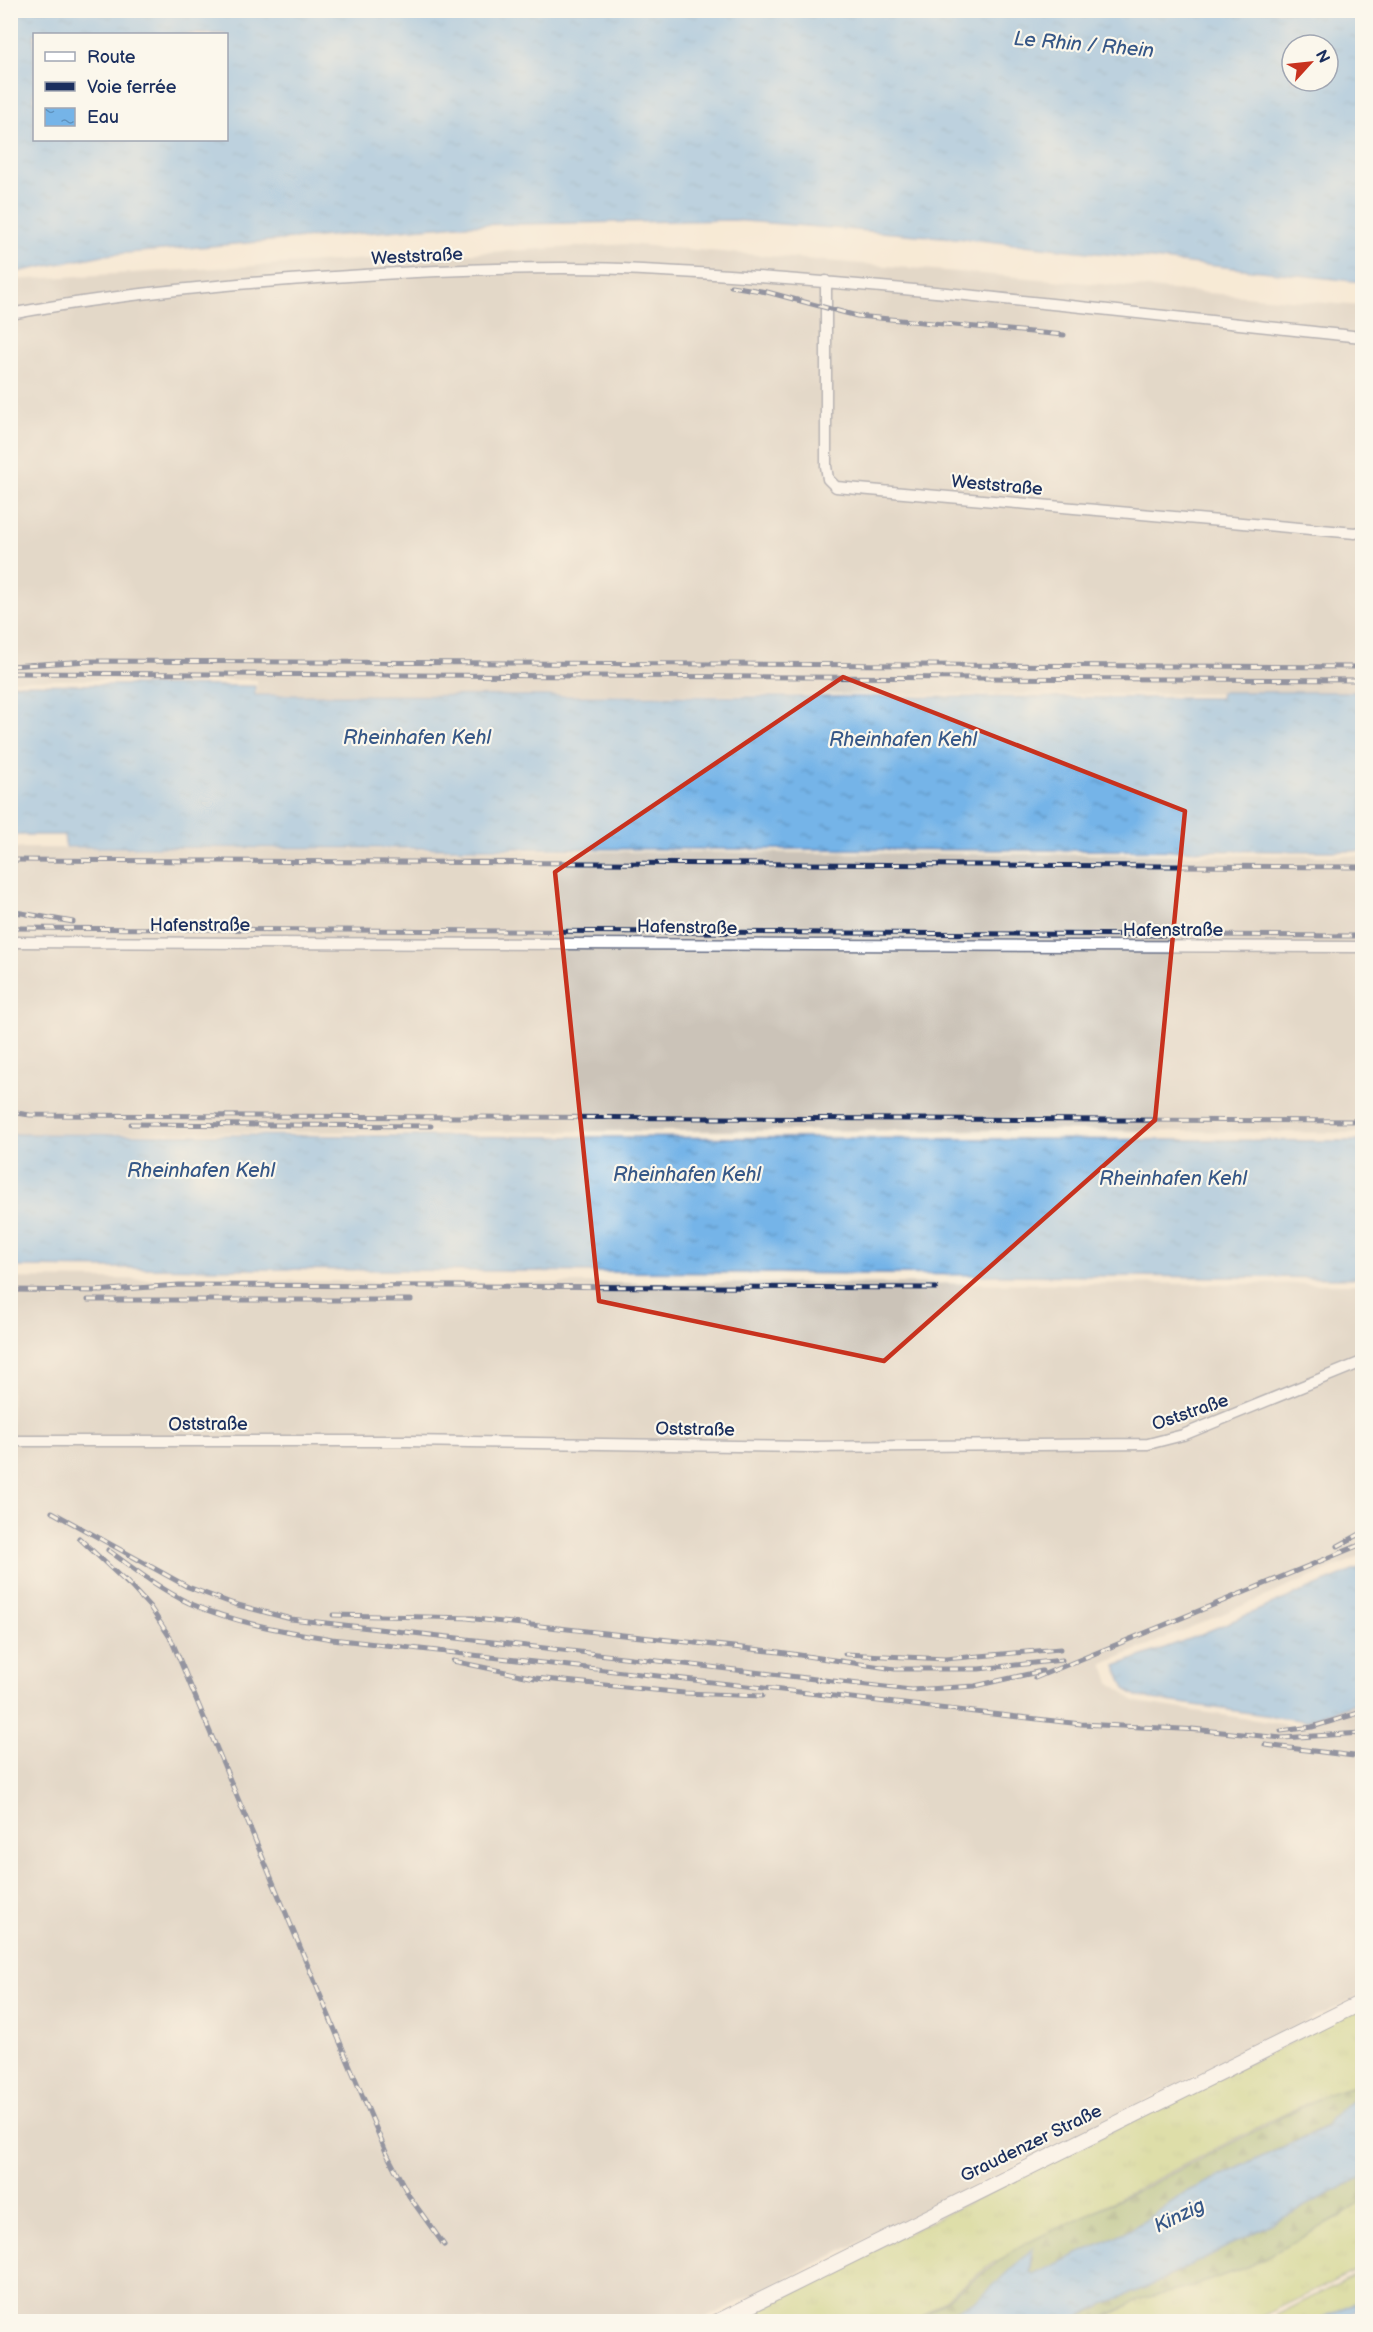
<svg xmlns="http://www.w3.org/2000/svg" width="1373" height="2332" viewBox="0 0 1373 2332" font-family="'Balsamiq Sans',sans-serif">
<defs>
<pattern id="grass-tufts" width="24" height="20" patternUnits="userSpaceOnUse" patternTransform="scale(1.5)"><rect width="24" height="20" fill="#bed073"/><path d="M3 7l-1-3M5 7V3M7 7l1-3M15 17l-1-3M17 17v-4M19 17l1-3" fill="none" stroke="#a3b366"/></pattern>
<pattern id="forest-firs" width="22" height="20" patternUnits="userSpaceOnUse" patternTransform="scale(1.5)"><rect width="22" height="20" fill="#96b265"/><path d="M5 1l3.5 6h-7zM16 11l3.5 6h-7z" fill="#7a9156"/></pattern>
<pattern id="water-ripples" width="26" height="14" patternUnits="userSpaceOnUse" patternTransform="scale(1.5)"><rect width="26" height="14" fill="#75b4e8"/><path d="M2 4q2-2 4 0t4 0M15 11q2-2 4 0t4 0" fill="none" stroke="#5f93bf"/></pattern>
</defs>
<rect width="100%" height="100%" fill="#fbf7ec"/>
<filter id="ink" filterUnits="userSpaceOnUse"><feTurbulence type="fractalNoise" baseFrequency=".0167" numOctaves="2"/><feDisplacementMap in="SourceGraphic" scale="12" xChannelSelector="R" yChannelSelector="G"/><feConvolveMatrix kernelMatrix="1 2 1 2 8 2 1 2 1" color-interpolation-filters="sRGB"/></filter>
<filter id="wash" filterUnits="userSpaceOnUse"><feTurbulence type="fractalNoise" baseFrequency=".008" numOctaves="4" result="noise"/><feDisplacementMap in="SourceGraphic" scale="24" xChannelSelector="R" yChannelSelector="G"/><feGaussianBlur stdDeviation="1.35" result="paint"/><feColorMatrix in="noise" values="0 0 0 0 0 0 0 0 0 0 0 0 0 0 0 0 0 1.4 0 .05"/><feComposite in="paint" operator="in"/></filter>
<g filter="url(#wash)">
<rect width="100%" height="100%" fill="#f7ead6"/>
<path fill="#cbc3b8" d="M626 244 1362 306V694L257 695V680H11V280Z
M10 848 1362 856V1133L1026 1130 11 1133Z
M11 1278 499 1283 1362 1284V1556L1103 1664 1110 1682 1136 1702 1295 1726 1362 1700V1994L700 2321 11 2322Z"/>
<path fill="url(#grass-tufts)" stroke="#6c8068" stroke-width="1.5" d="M1362 2007V2084L1327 2094 1262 2125 993 2263 916 2321 728 2322Z
M1362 2201V2268L1252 2321 1097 2322 1140 2299 1188 2288 1252 2265 1339 2217Z
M1362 2272V2299L1316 2321 1263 2322Z"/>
<path fill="url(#forest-firs)" stroke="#587062" stroke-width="1.5" d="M1362 2084V2092L1330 2119 1326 2126 1185 2193 1134 2228 1033 2275 1030 2273 1033 2256C999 2284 962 2321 916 2322L1020 2246 1148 2186 1327 2094Z
M1362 2177V2201L1339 2217 1252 2265 1188 2288 1140 2299 1097 2321 1070 2322 1106 2303 1152 2285Z"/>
<path fill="url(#water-ripples)" stroke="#4872a3" stroke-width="1.5" fill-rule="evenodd" d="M11 10 1362 11V282L979 240 733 220 459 225 103 255 11 273ZM34 34H226V140H34ZM1292 45H1328V81H1292Z
M11 684 255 686V695L1220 698 1221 692H1362V851L66 847 64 835H11Z
M11 1134 1362 1141V1278L11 1267Z
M1362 1567V1700L1306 1721 1139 1697 1125 1689 1116 1666 1194 1637Z
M1362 2092V2177L1152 2285 1106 2303 1070 2321H936L979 2299 1033 2248 1030 2273 1033 2275 1134 2228 1185 2193 1326 2127 1330 2119Z
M1362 2299V2308L1335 2321H1316Z"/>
</g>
<g filter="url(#ink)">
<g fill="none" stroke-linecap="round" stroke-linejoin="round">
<defs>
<path id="street" d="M826 281V466L828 479 836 487 1355 533 1362 531
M10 314C122 293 236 283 349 276 440 270 531 266 622 269 870 280 1116 312 1362 337
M10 942 1362 947
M10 1441H408L808 1447 1148 1444 1183 1435 1362 1362"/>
<path id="secondary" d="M717 2322 1362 2002"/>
</defs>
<use href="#street" stroke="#687088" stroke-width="13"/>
<use href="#secondary" stroke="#687088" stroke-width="17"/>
<use href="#street" stroke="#fff" stroke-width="10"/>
<use href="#secondary" stroke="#fff" stroke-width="15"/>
<defs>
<path id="rail" d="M731 286 767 292 857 316 1064 335
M10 666 88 661 1362 667
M13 673 1362 680
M10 860 1362 867
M10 911 73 922
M10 928 1362 936
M10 1112 30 1115 1362 1121
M131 1124 431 1126
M10 1290 103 1291
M95 1291 179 1285 936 1288
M88 1300H411
M52 1512 188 1587 234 1604 291 1619 911 1690 975 1686 1042 1671
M79 1538 129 1585
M1338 1546 1362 1533
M108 1550C134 1569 160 1589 189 1603 235 1623 283 1631 332 1639L1081 1724 1201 1730
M125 1580 150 1607 171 1639 386 2152 409 2196 444 2245
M333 1615 474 1618
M466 1618 779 1652 895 1669H979L1062 1660
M845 1654 945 1659 1060 1649
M453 1661 535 1678 684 1693 762 1696
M1035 1678 1362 1544
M1192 1729 1282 1738 1362 1733
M1281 1731 1312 1727 1362 1712
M1265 1745 1362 1757"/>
</defs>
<use href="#rail" stroke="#1b2f5e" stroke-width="5"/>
<use href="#rail" stroke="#fbf7ec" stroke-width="3" stroke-dasharray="9" stroke-linecap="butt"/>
</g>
</g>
<path d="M0 0H1373V2332H0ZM843 677 1185 811 1155 1120 884 1361 599 1301 555 872Z" fill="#f7ead6" fill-opacity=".55" fill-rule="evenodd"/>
<path fill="none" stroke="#c8321e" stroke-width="4.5" stroke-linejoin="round" d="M843 677 1185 811 1155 1120 884 1361 599 1301 555 872Z"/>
<g text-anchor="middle" stroke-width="4.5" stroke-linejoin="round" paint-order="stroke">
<g font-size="18" fill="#1b2f5e" stroke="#fbf7ec">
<text transform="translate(417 256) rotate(-3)" y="6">Weststraße</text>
<text transform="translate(997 485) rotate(5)" y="6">Weststraße</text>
<text x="200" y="931">Hafenstraße</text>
<text transform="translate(687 927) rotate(1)" y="6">Hafenstraße</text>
<text x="1173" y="936">Hafenstraße</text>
<text transform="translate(1190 1412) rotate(-19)" y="6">Oststraße</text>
<text x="208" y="1430">Oststraße</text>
<text transform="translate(695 1429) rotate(1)" y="6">Oststraße</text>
<text transform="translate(1031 2143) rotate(-26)" y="6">Graudenzer Straße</text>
</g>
<g font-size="20" font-style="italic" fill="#365787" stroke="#fbf7ec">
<text transform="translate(1084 44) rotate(5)" y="7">Le Rhin / Rhein</text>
<text x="417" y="744">Rheinhafen Kehl</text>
<text x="903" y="746">Rheinhafen Kehl</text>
<text x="201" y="1177">Rheinhafen Kehl</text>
<text x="687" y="1181">Rheinhafen Kehl</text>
<text x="1173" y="1185">Rheinhafen Kehl</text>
<text transform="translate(1179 2215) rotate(-26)" y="7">Kinzig</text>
</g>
</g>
<rect width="1373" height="2332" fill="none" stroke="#fbf7ec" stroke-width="36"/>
<rect x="33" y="33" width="195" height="108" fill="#fbf7ec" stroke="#a1a7b3" stroke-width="1.5"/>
<rect x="45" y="52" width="30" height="9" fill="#ffffff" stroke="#a1a7b3" stroke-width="1.5"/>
<text x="87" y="63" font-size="18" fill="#1b2f5e">Route</text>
<rect x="45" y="82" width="30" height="9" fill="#1b2f5e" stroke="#a1a7b3" stroke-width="1.5"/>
<text x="87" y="93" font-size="18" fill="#1b2f5e">Voie ferrée</text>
<rect x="45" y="108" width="30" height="18" fill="url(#water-ripples)" stroke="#a1a7b3" stroke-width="1.5"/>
<text x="87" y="123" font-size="18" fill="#1b2f5e">Eau</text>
<g transform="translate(1310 63) rotate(63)"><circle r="28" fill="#fbf7ec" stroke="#a1a7b3" stroke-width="1.5"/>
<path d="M0-4.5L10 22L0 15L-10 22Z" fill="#c8321e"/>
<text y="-9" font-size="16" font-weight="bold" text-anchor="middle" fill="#1b2f5e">N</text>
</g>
</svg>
